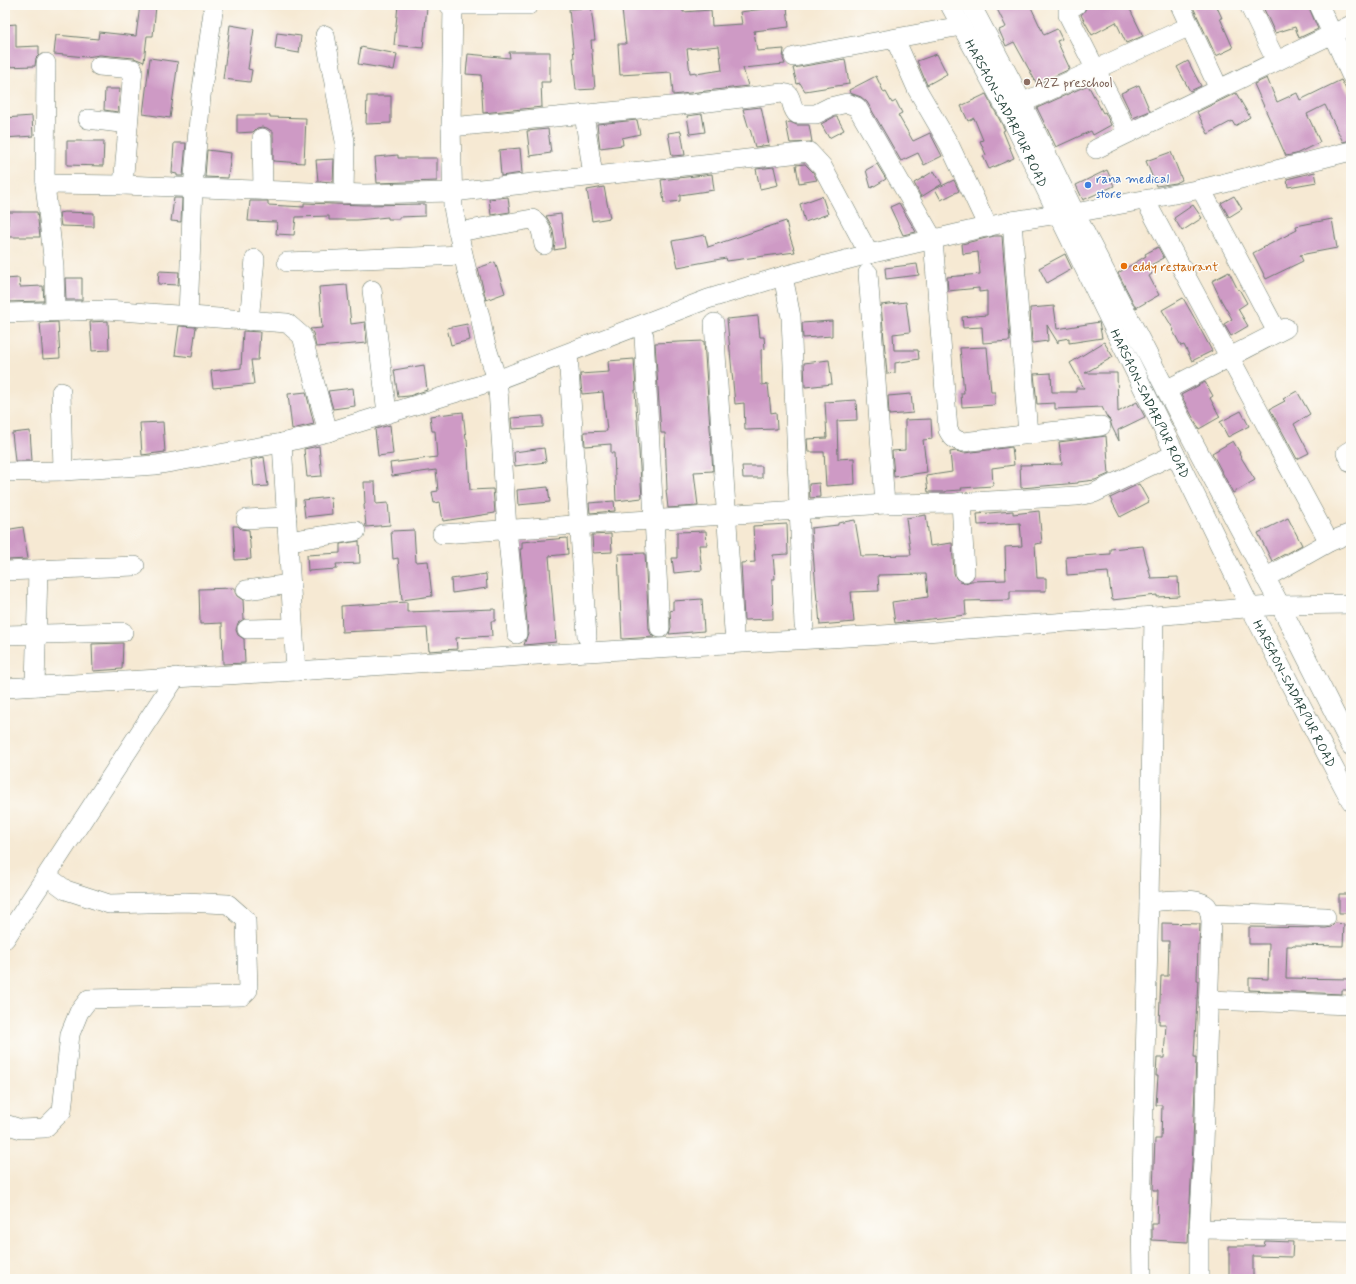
<svg xmlns="http://www.w3.org/2000/svg" width="1356" height="1284" viewBox="0 0 1356 1284" font-family="Mynerve,sans-serif">
<rect width="100%" height="100%" fill="#fdfcf7"/>
<filter id="ink" filterUnits="userSpaceOnUse"><feTurbulence type="fractalNoise" baseFrequency=".025" numOctaves="2"/><feDisplacementMap in="SourceGraphic" scale="8" xChannelSelector="R" yChannelSelector="G"/><feConvolveMatrix kernelMatrix="1 2 1 2 8 2 1 2 1" color-interpolation-filters="sRGB"/></filter>
<filter id="wash" filterUnits="userSpaceOnUse"><feTurbulence type="fractalNoise" baseFrequency=".012" numOctaves="4" result="noise"/><feDisplacementMap in="SourceGraphic" scale="16" xChannelSelector="R" yChannelSelector="G"/><feGaussianBlur stdDeviation="0.9" result="paint"/><feColorMatrix in="noise" values="0 0 0 0 0 0 0 0 0 0 0 0 0 0 0 0 0 1.4 0 .05"/><feComposite in="paint" operator="in"/></filter>
<g filter="url(#wash)">
<rect width="100%" height="100%" fill="#f6e9d3"/>
<g id="blocks">
<path fill="#ce9ac5" fill-rule="evenodd" d="M140 5 156 6 153 36H147L144 62 134 58 100 55 86 57 54 54 56 35 98 39 99 32 136 36Z
M398 5 427 7 423 48 394 45Z
M647 5 648 9 683 5V12L711 10 712 26 742 24 740 12 787 6 789 27 754 31 757 51 784 49 783 59 785 64 743 68 748 86 673 95 671 72 620 75 618 44H626L622 10 636 9 635 7ZM719 46 722 70 696 74V72L690 73 687 49Z
M995 5H1030L1044 35 1057 29 1062 39 1057 41 1070 69 1037 84 1014 42 1006 46 999 30 1006 27Z
M1087 5H1128L1143 36 1126 43 1116 22 1092 35 1081 15 1085 10Z
M1192 5H1216L1222 18H1220L1233 48 1216 56Z
M1262 5H1308L1318 29 1299 38 1295 27 1275 33Z
M591 8 595 40H591L595 89 576 90 573 58H574L569 9Z
M16 24V47L39 46V55L36 58 35 66 5 67V25Z
M230 25 254 29 248 69 252 70 250 82 223 79Z
M277 33 301 36 299 53 275 49Z
M361 47 397 54 394 70 358 64Z
M509 52H550V82H541L542 107 483 113 481 75 466 74 468 54 510 58Z
M937 54 947 74 927 85 917 61Z
M150 58 178 62 170 118 143 114Z
M845 59 849 84 805 91 800 83 797 84 793 68Z
M1188 61 1201 86 1190 91 1177 67Z
M876 76 884 93 886 92 892 103 896 101 902 113 898 115 913 141 930 133 942 156 924 165 918 153 901 161 867 102 861 97 850 93 849 90Z
M1267 78 1277 102 1297 93 1300 100 1341 80 1351 98V140L1343 142 1325 105 1307 114 1320 142 1296 154 1286 156 1254 84Z
M1088 85 1103 113 1105 112 1111 125 1093 135 1091 131 1056 147 1037 108Z
M1139 85 1150 111 1133 118 1121 93Z
M105 89H120L118 112 104 110Z
M1236 93 1250 117 1235 126 1232 121 1208 134 1197 112Z
M986 94 1005 130 1003 131 1014 158 989 169 983 156 986 155 980 141 983 140 974 118 968 121 961 106Z
M367 96H391V123L366 124Z
M761 107 769 145 755 147 750 129H749L743 109Z
M702 114 705 132 690 134 687 116Z
M237 115H270V117L306 118 304 163 273 161V132L267 128 262 127 257 128 253 132 237 133Z
M32 116 33 136 5 138V118Z
M834 117H837L844 130 829 138 821 124Z
M637 120 640 134 622 138 623 145 600 148 597 124Z
M790 122 797 125H809L812 142 790 143 786 123Z
M548 129 551 153 530 156 527 131Z
M681 131 685 155 672 156 668 133Z
M67 141H104L103 166 67 165Z
M174 143H186L183 176H177V174L172 173Z
M520 148 522 173 501 176 499 150Z
M207 150 231 153 228 178 205 177Z
M1171 152 1182 180 1176 183 1156 186 1146 161Z
M398 155V158H437V181L377 183 375 157Z
M334 159 333 182 318 181 316 160Z
M805 164 813 172 817 180 799 183 796 165Z
M877 164 886 179 871 188 866 170Z
M774 167 778 185 760 189 756 169Z
M1107 170 1114 186 1083 200 1076 185Z
M934 171 942 184 921 197 914 183Z
M1315 172 1317 182 1288 187 1287 179Z
M712 174 714 190 680 195V201L664 203 661 180Z
M954 180 959 191 941 200 935 189Z
M604 187 610 218 592 221 587 190Z
M822 196 828 214 805 222 800 204Z
M1234 196 1242 209 1229 217 1221 203Z
M508 197 510 212 491 215 489 199Z
M174 198H182L181 222 171 221Z
M250 201H268V205L304 207V203L364 205 425 204V216L399 217V219H388V217L357 220H329V216L296 217 294 235 276 234 277 222 248 221Z
M899 203 916 232 903 235 890 207Z
M1193 205 1202 218 1182 231 1174 218Z
M8 212H37L40 237H8Z
M64 212 94 213V227L61 226 59 213Z
M561 214 565 248 554 250 555 243 553 231 550 223 546 216Z
M1332 219 1337 248 1300 255 1303 261 1266 279 1253 253 1297 230 1296 226Z
M786 221 789 234 795 252 727 261 726 258 678 267 672 241 705 235 708 247Z
M994 236H1002L1010 341 983 343 982 327 963 328 962 317 987 315V291L979 292V288L948 291 947 277 980 274 978 252 963 254 962 244Z
M1158 247 1164 258 1147 267 1152 274 1149 276 1159 295 1136 308 1118 273 1146 256 1145 254Z
M1065 254 1072 269 1047 283 1039 268Z
M495 262 505 293 486 300 478 268Z
M917 264 919 275 886 279 885 268Z
M159 271 179 272 178 285 158 284Z
M1229 272 1238 290 1239 289 1247 303 1238 309 1248 326 1231 336 1224 324 1232 319 1221 300 1212 281Z
M19 278 20 287 43 286 44 301 5 302V279Z
M65 278H82V300H66Z
M347 285 351 324 365 322 367 343 316 347 313 333 310 329 322 328 319 287Z
M1183 298 1195 319 1212 351 1192 361 1184 345 1181 346 1173 331 1174 330 1162 310Z
M906 302 910 332 893 334 894 350H918L919 359 895 363V373L887 374 881 305Z
M1054 306 1057 329 1099 322 1102 338 1069 343V338L1058 340V343L1047 325 1048 341 1032 343 1030 308Z
M758 316 760 337H764L765 349 761 350 762 385 768 384 771 413 776 412 777 429 745 430 744 403 735 404 727 319Z
M108 321 109 350 92 351 90 322Z
M832 321V336L803 338 802 323Z
M58 322 60 358 43 359 40 323Z
M467 324 470 340 451 345 447 328Z
M179 326 196 327 192 357 175 355Z
M243 331 260 332 258 360H251L254 384 213 388 211 371 241 368Z
M704 341 713 471 694 472 698 506 668 508 666 490H667L665 433H661L655 343Z
M1104 342 1113 357 1085 373H1117L1118 412 1137 402 1145 417 1118 430 1119 441 1112 427 1110 420 1107 417 1102 407 1055 409V403L1037 404 1034 374 1051 373 1052 392H1076V388H1084L1070 363Z
M987 347 991 392H995V405L962 407 961 393H964L960 348Z
M634 359 636 390H635L642 498 616 501 614 453H611V444L585 446 584 432 607 431 603 392 582 394 580 374 609 372 608 361Z
M829 360 832 384 805 387 804 363Z
M424 365 427 390 409 396 398 397 394 370Z
M1205 382 1213 396 1210 398 1220 417 1199 429 1181 395Z
M353 388 355 406 333 409 328 391Z
M1297 391 1310 414 1294 424 1309 453 1297 459 1270 409 1285 401 1283 399Z
M306 392 314 424 292 429 288 394Z
M911 394 913 413 889 415 888 396Z
M856 400 857 420 837 421 838 459 854 458 855 484 826 486 824 452H808L807 439 827 438 825 402Z
M1241 411 1249 426 1228 437 1220 422Z
M463 412 466 439H467L470 490 493 489 495 513 443 521 440 502 434 503 432 492 438 491 436 470 392 476 390 463 437 457 435 431H432L430 416Z
M543 416V427L512 429 511 418Z
M931 419 932 439 923 440 927 472 894 477 892 451 905 450V420Z
M163 422 165 452 142 455 140 423Z
M390 425 393 454 378 456 375 429Z
M30 431 32 461H15L12 433Z
M1106 436 1109 474 1095 480 1078 482V483L1021 488 1020 465 1062 464 1059 442Z
M1233 441 1240 453 1239 454 1255 480 1233 493 1212 453Z
M319 446 322 476 307 477 304 449Z
M1012 447 1014 465 992 468 993 486 961 488 962 490 946 491V492H928L926 476 952 472 950 452 956 451 964 453Z
M544 448 546 462 515 466 514 452Z
M264 457 268 486 254 487 251 460Z
M742 466H762V478H743Z
M364 482H375L376 504 388 503 390 525 366 527 364 505 365 504Z
M819 483 820 497 810 498 809 484Z
M1139 484 1149 502 1120 517 1110 498Z
M548 487 550 502 518 505 517 490Z
M331 497 332 514 305 517 303 500Z
M614 501 615 511 590 513 589 503Z
M1013 511V514L1039 511 1042 543 1035 544 1037 578H1046V591H1010V600L965 601 966 615 895 623 892 602 928 597 926 574 878 575 879 591 851 592 854 622 820 625 818 601H817L811 528 838 525V523L855 520 861 556 911 555 906 518 926 515 930 546 952 543 954 573 956 578 960 582 965 583 971 581 1006 580 1005 547 1022 546 1020 523 978 525 977 514Z
M1288 518 1302 545 1272 561 1258 533Z
M787 524 788 554 773 555 775 579H772L773 619 744 620 741 563 755 562 753 526Z
M233 526H238L241 529 249 530 251 559 235 560Z
M23 527 28 559 7 560 5 546V530Z
M414 530 416 562 428 561 432 596 402 600 398 558 393 559 391 531Z
M706 531 707 545H699L702 570 674 573 672 558H677V532Z
M611 534 612 552 593 553 592 535Z
M567 538 568 554 549 556 556 642 524 645 528 633 520 549H522V542Z
M359 541 360 563 336 564 337 569 308 571 307 555 340 553V544Z
M1143 546 1151 578 1178 577 1179 596 1157 597V595L1112 600 1108 572 1067 575 1066 557 1110 554V549Z
M645 553 649 629 651 634 654 637 622 639 618 554Z
M486 574 487 588 452 593 451 579Z
M235 588V592L237 596 243 600 244 619 238 623 236 630 238 635 244 639 245 663 223 664 222 623 200 624 199 589Z
M702 599 704 631 669 634 671 627 670 611 673 610V601Z
M407 602V612L495 609V621H491L492 636 456 638 457 649 429 651 427 628 342 632 341 606Z
M123 643 122 669 93 671 92 644Z
M1339 894H1351V913H1339Z
M1162 923 1200 924 1199 945H1198L1197 980H1198L1194 1057H1196L1193 1144 1188 1242 1152 1240V1224H1157L1158 1190H1153L1155 1139H1161L1162 1105H1156L1158 1076H1156L1157 1058H1164L1166 1024H1159L1161 976H1168L1169 941H1162Z
M1335 923 1344 924 1343 946 1293 945 1292 946H1287L1286 978 1351 979V990H1342V994L1249 990V978L1268 979 1269 944H1249V927L1326 928 1331 927Z
M1265 1241 1293 1242 1292 1257 1253 1256V1279H1229V1246H1264Z"/>
</g>
</g>
<g filter="url(#ink)">
<use href="#blocks" fill-opacity="0" stroke="#6a796c" stroke-width="1"/>
<g fill="none" stroke-linecap="round" stroke-linejoin="round">
<defs>
<g id="minor">
<path d="M449 5H529"/>
<path d="M453 5 451 127 453 207 456 223 469 280 480 316 485 342 497 380"/>
<path id="s1" d="M950 5 1011 118 1250 607 1351 801"/>
<path d="M971 5 1012 82 1075 213 1178 413 1280 605 1351 746"/>
<path d="M1076 5 1068 10V15L1128 133"/>
<path d="M1180 5 1219 89"/>
<path d="M1249 5 1276 61"/>
<path d="M1319 5 1351 75"/>
<path d="M325 35 345 141 344 193"/>
<path d="M895 39 917 89 949 144 988 227"/>
<path d="M794 57 961 26"/>
<path d="M46 63 45 184 54 266 55 311"/>
<path d="M99 66 133 69 123 185"/>
<path d="M1022 103 1190 26"/>
<path d="M584 114 593 176"/>
<path d="M88 119 128 124"/>
<path d="M451 127 692 104 782 93 788 94C793 101 791 109 797 114H816L830 107 847 103 857 107 933 239 948 430C952 438 955 440 963 442L1101 426"/>
<path d="M262 138 263 190"/>
<path d="M1096 149 1351 25"/>
<path d="M45 184 123 185 364 194 453 192 809 152 822 166 869 254"/>
<path d="M1201 189 1277 332"/>
<path d="M1145 200 1329 542"/>
<path d="M1012 221 1028 435"/>
<path d="M458 232 532 219C542 223 542 236 544 245"/>
<path d="M287 262 463 255"/>
<path d="M868 273 885 504"/>
<path d="M783 276 791 317 804 625"/>
<path d="M372 290 387 413"/>
<path d="M5 313 107 310 287 323 302 336 328 432"/>
<path d="M188 316 193 187 201 96 214 5"/>
<path d="M249 321 255 259"/>
<path d="M714 323 734 631"/>
<path d="M644 336 660 628"/>
<path d="M568 354 587 637"/>
<path d="M498 389 507 529 517 634"/>
<path d="M1166 390 1286 328"/>
<path d="M61 392 63 471"/>
<path d="M282 443 296 671"/>
<path d="M1351 450 1346 453 1351 463"/>
<path d="M5 472 63 471 156 465 282 443 328 432 497 380 708 299 783 276 869 254 1012 221 1058 214 1075 213 1201 189 1351 151"/>
<path d="M961 502 965 572"/>
<path d="M246 519 287 517"/>
<path d="M442 534 885 504 955 503 1077 496 1094 493 1175 454"/>
<path d="M288 541 356 531"/>
<path d="M5 571 135 566"/>
<path d="M1265 578 1329 542 1351 533"/>
<path d="M246 590 291 584"/>
<path d="M247 629 293 628"/>
<path d="M5 635 123 632"/>
<path d="M35 686 38 570"/>
<path d="M5 688 296 671 553 654 882 635 1154 616 1280 605 1351 604"/>
<path d="M1149 902C1162 901 1199 896 1207 906 1210 910 1210 916 1211 921L1204 1144 1199 1229V1279"/>
<path d="M1210 913 1326 917"/>
<path d="M5 939 176 677"/>
<path d="M1208 1000 1351 1005"/>
<path d="M5 1124 21 1129 45 1128 62 1111 70 1034 79 1012 89 999 242 996 248 990 246 920 228 904 185 902 109 904 66 890 47 876"/>
<path d="M1199 1229 1351 1231"/>
<path d="M1142 1279 1141 1219 1149 902 1154 616"/>
</g>
</defs>
<use href="#minor" stroke="#6a796c" stroke-width="20"/>
<use href="#minor" stroke="#fff" stroke-width="19"/>
</g>
</g>
<circle fill="#8d6e63" stroke="#fdfcf7" stroke-width="1.5" cx="1027" cy="82" r="4"/>
<circle fill="#3f7fe0" stroke="#fdfcf7" stroke-width="1.5" cx="1088" cy="185" r="4"/>
<circle fill="#e8710a" stroke="#fdfcf7" stroke-width="1.5" cx="1124" cy="266" r="4"/>
<g text-anchor="middle" stroke-width="3" stroke-linejoin="round" paint-order="stroke">
<g font-size="13" fill="#785e54" stroke="#fdfcf7" text-anchor="start">
<text x="1035" y="87">A2Z preschool</text>
</g>
<g font-size="13" fill="#1f3d34" stroke="#fdfcf7">
<text dy="5" stroke="none"><textPath href="#s1" startOffset="122">HARSAON-SADARPUR ROAD</textPath></text>
<text dy="5" stroke="none"><textPath href="#s1" startOffset="446">HARSAON-SADARPUR ROAD</textPath></text>
<text dy="5" stroke="none"><textPath href="#s1" startOffset="770">HARSAON-SADARPUR ROAD</textPath></text>
</g>
<g font-size="13" fill="#366cbe" stroke="#fdfcf7" text-anchor="start">
<text x="1096" y="183">rana medical<tspan x="1096" dy="15">store</tspan></text>
</g>
<g font-size="13" fill="#c56008" stroke="#fdfcf7" text-anchor="start">
<text x="1132" y="271">eddy restaurant</text>
</g>
</g>
<rect width="1356" height="1284" fill="none" stroke="#fdfcf7" stroke-width="20"/>
</svg>
